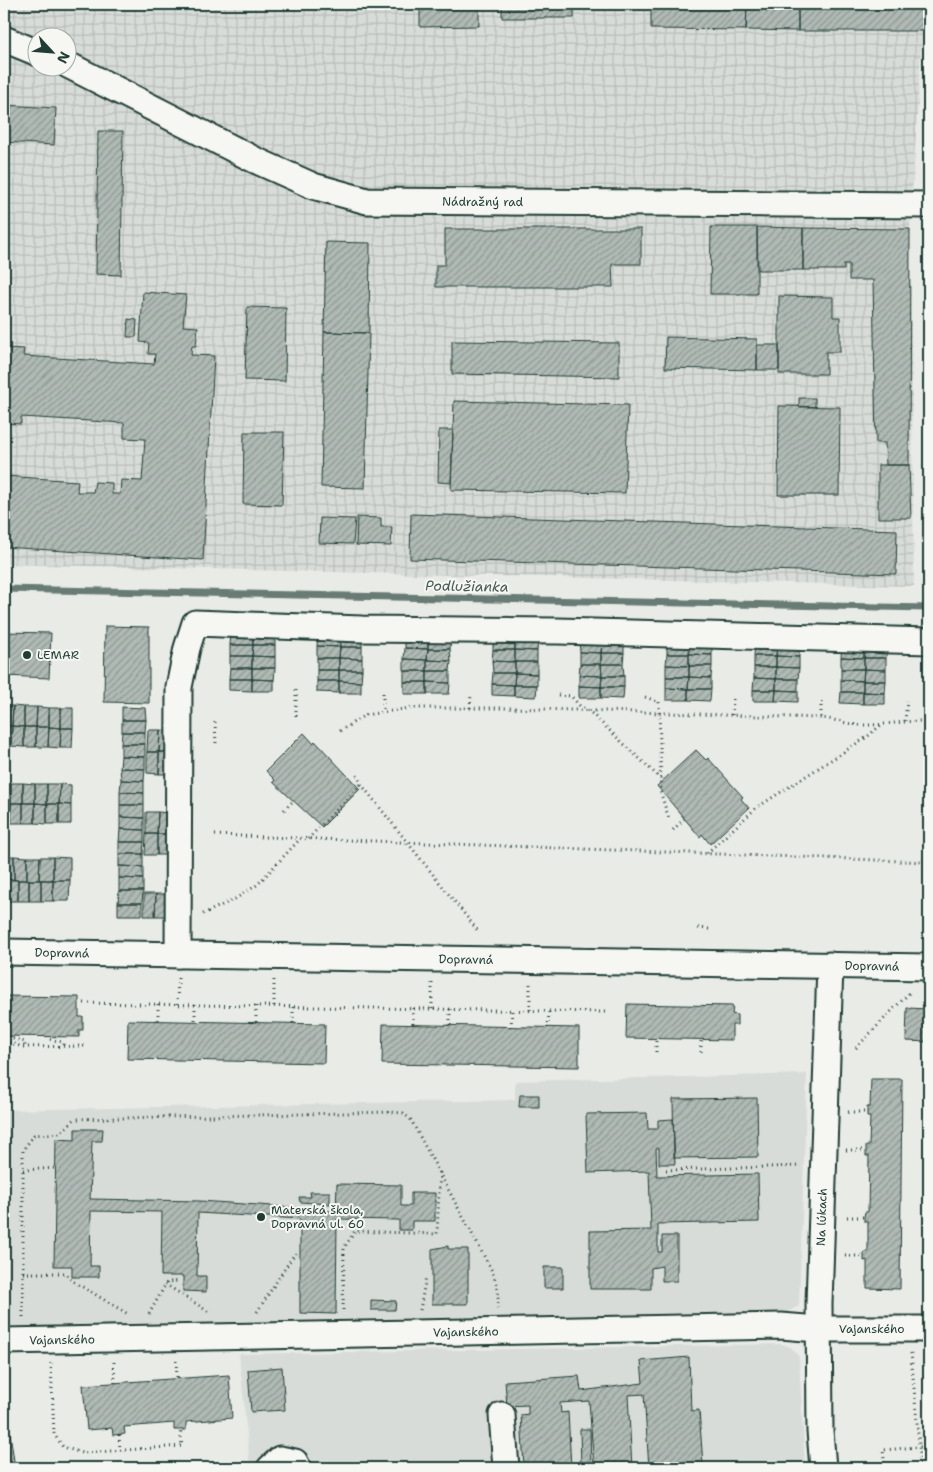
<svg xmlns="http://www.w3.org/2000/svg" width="933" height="1472" viewBox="0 0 933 1472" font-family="'Shantell Sans',sans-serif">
<defs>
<pattern id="industrial-grid" width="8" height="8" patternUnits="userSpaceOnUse" patternTransform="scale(1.25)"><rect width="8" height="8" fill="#d8dcd8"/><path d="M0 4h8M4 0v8" fill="none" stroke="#b9beba"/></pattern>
<pattern id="building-hatch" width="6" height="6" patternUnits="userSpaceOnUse" patternTransform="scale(1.25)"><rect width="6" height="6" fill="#b0bab5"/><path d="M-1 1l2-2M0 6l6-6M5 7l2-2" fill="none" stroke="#8f9894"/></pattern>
</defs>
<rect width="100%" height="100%" fill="#e9ebe7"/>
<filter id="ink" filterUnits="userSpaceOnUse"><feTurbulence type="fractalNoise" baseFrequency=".02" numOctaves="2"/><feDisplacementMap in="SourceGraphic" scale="10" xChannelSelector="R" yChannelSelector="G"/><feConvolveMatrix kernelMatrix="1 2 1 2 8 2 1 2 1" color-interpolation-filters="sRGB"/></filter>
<g filter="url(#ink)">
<path fill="#d8dcd8" d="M807 1074 799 1306 775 1318 4 1336V1110L515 1100V1081Z
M783 1344 792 1348 799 1357 805 1468H250L239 1354Z"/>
<path fill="url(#industrial-grid)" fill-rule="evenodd" d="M4 4H924L910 229 914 586 4 564ZM38 38H68V68H38Z"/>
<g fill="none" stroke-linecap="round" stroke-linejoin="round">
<path stroke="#687c75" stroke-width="7" d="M4 589 929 608"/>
</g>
<path fill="url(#building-hatch)" stroke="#1f3d34" d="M420 4H479V26L420 27Z
M502 4H574V18H502Z
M651 4H747L746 30 651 29Z
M747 4H798V31L746 30Z
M798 4H929V31H798Z
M4 105 56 108 54 145 4 142Z
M98 131H123L121 275 96 274Z
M711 227H757V294H710Z
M757 227 803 228V270H758Z
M803 228 910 229 909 465H886L885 443H876L873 280H849V264H844V270H803Z
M445 229H641V264H612L613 287H436V265H445Z
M326 242 370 243 369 333 324 332Z
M143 292 186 295 183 326 198 327 196 346H192L191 355 214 356 203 560 4 547V476L78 481 77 492H93L95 482 112 483V494H120L121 480 142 481 145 439 124 438V423L21 417V424L4 423V355H6V348L24 349 23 356 154 364 155 354H148L149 343 140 342Z
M779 296 833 297V317H840V352H826V374H779Z
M247 307 286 308 285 381 245 380Z
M128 319 137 320 136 337H127Z
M324 332 369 333 365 488 321 487Z
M666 337 757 339V370L665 368Z
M452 341 619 343V377L452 374Z
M757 345H779V370H757Z
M799 398H815V407H799Z
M454 401 628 405 625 493 451 490Z
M779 406 840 407 839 495H778Z
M439 430H453L451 483 438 482Z
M244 432H284L282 505 243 504Z
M878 465H909L911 518H878Z
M411 514 897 530 896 574 410 559Z
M357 517 381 518V527H392L391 546 356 545Z
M320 518 355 519 353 544 319 543Z
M105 626 149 627V703L104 702Z
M4 632 51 633 49 678 4 676Z
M231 633 253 634V645H230Z
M253 634H275V645H253Z
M318 635H340V647L317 646Z
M340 635 363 636 362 647H340Z
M405 637H428V649L405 648Z
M428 637 451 638 450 649H428Z
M493 639H515V650H493Z
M515 639 538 640 537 651 515 650Z
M579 641H602L601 653 580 652Z
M602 641H624V653H601Z
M667 643H690L689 654H667Z
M690 643 712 644V655L689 654Z
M755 644 777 645 776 656H754Z
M230 645H253L252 656H230Z
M253 645H275V657L252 656Z
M777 645H799V657L776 656Z
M317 646 340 647 339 658H317Z
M842 646 864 647V658L841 657Z
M340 647H362V659L339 658Z
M864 647H886V658H864Z
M405 648 428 649 427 660 404 659Z
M428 649H450L451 661 427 660Z
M493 650H515V662L492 661Z
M515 650 537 651V662H515Z
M580 652 601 653V664H580Z
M601 653H624L623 664H601Z
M667 654H689V666L666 665Z
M689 654 712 655V666H689Z
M230 656H252V668H230Z
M252 656 275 657V668H252Z
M754 656H776V667H754Z
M776 656 799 657V668L776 667Z
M841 657 864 658V669H841Z
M317 658H339V670H317Z
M339 658 362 659V670H339Z
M864 658H886V670L864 669Z
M404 659 427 660V671H404Z
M427 660 451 661 450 671H427Z
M492 661 515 662V673H493Z
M515 662H537V674L515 673Z
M580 664H601L602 676 579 675Z
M601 664H623L624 676H602Z
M666 665 689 666V677H666Z
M689 666H712L711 678 689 677Z
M754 667H776V679L754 678Z
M776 667 799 668 798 679H776Z
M230 668H252V679H229Z
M252 668H275L274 680 252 679Z
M841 669H864L863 681 841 680Z
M864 669 886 670V681H863Z
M317 670H339V681H317Z
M339 670H362L361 682 339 681Z
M404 671H427V682H404Z
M427 671H450V683L427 682Z
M493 673H515L514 685 492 684Z
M515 673 537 674V685H514Z
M579 675 602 676 601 687 579 686Z
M602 676H624V687H601Z
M666 677H689L688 689 666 688Z
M689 677 711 678V689H688Z
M754 678 776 679V690H753Z
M229 679H252V691L229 690Z
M252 679 274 680V691H252Z
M776 679H798V691L776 690Z
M841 680 863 681V692H841Z
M317 681H339V693L317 692Z
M339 681 361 682V693H339Z
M863 681H886L885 693 863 692Z
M404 682H427V694H404Z
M427 682 450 683 449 694H427Z
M492 684 514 685V696L492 695Z
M514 685H537L536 697 514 696Z
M579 686 601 687V698H579Z
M601 687H624L623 699 601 698Z
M666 688 688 689V700H666Z
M688 689H711L710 701 688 700Z
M753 690H776L775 701H753Z
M776 690 798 691V702L775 701Z
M841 692H863V704L840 703Z
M863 692 885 693V704H863Z
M4 706H13L12 726H4Z
M13 706 24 707V727L12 726Z
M24 707H37L36 727H24Z
M37 707 49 708V727H36Z
M122 707 145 708 146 720H122Z
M49 708H61V728L49 727Z
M61 708H73V728H61Z
M122 720H146L145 732H122Z
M4 726H12L11 746H4Z
M12 726 24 727V747L11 746Z
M24 727H36V747H24Z
M36 727H49L48 747H36Z
M49 727 61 728 60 748 48 747Z
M61 728H73L72 748H60Z
M148 730H160L159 752H147Z
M160 730 171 731 170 752H159Z
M122 732H145V744H121Z
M304 733 313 743 315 741 360 789 322 827 273 782 275 780 266 771Z
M121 744H145V757L121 756Z
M696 750 706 760 708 758 743 797 741 799 749 808 710 844 702 834 700 837 657 786Z
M147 752H159V774L147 773Z
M159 752H170V774H159Z
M121 756 145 757V769L120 768Z
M120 768 145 769 144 781 121 780Z
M121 780 144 781V793L120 792Z
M4 783H11V803H4Z
M11 783H23V803H11Z
M23 783 35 784V803H23Z
M35 784H47V804L35 803Z
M47 784H60L59 804H47Z
M60 784 71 785V805L59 804Z
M120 792 144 793V805H120Z
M4 803H11V823H4Z
M11 803H23V823H11Z
M23 803H35V823H23Z
M35 803 47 804V824L35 823Z
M47 804H59V824H47Z
M59 804 71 805V824H59Z
M120 805H144V818L120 817Z
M146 812H158L157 834H146Z
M158 812 169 813V834H157Z
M120 817 144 818V830L120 829Z
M120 829 144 830V842H119Z
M146 834H157V855H145Z
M157 834H169L168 855H157Z
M119 842H144L143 854H119Z
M119 854H143V867L119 866Z
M4 856H14V880L4 879Z
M14 856 27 857V880H14Z
M27 857H40L39 880H27Z
M40 857H53V880H39Z
M53 857 70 858V880H53Z
M119 866 143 867V879L119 878Z
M119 878 143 879V891H119Z
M6 879 18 880V901H5Z
M18 880H29V901H18Z
M29 880H41V901H29Z
M41 880H53V901H41Z
M53 880H70L69 901H53Z
M119 891H143L142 903H118Z
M144 894H156L155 916H144Z
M156 894H167V916H155Z
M118 903H142V915H118Z
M4 996 79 997V1017H83V1030H79V1037L4 1036Z
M627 1004 733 1006 732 1014 737 1015V1025H732V1040L626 1038Z
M907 1008 929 1009V1042L906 1041Z
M128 1020 325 1024 324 1063 127 1059Z
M383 1024 579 1028V1067L382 1064Z
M871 1079H902L900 1289 867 1288V1260L864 1261V1252H868V1221H864V1217L865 1212H868L869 1156H866V1146H869L870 1117H867V1107H870Z
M520 1095H539V1107H519Z
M757 1098 758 1157 674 1158 673 1099Z
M647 1113 648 1129H658V1120L673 1119 675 1164H659V1148H656L657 1176 758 1174 759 1222 658 1224V1252H662V1236H677V1281H662V1266L651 1268V1289H590V1231L651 1230 649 1171 588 1173 586 1114Z
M75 1129H103L102 1141H92L90 1199 200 1201 302 1208 301 1211H336L337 1184 401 1185V1206H411V1193H435V1221H412V1230H399V1220L337 1219 336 1314 300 1313V1219L198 1213 197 1276H206V1292L183 1291V1276H161L162 1212 91 1211 90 1266H99V1277H72V1266H54L56 1139 75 1140Z
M310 1192H330V1204L300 1202 299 1197H311Z
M448 1246V1249H468V1304H432V1249Z
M544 1267H563V1288H544Z
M371 1300 396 1301 395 1310H371Z
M689 1357 691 1411 699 1410 703 1465 695 1466V1468H649L644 1394 628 1395 632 1468H594L589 1401 560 1403 561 1413 568 1412 571 1468H524L521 1415 528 1414V1405L507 1406 505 1381 579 1376 581 1391 643 1383 641 1361Z
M282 1367 285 1410 251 1412 248 1370Z
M229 1375 232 1418 186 1422V1430H174V1423L124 1427 125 1434 113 1435 112 1428 87 1430 83 1385Z
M5 1398 15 1468H4Z
M580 1429H590L591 1468H581Z"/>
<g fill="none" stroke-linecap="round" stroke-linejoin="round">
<defs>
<g id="minor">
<path d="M4 39 38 53"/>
<path id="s1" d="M68 65 255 160 313 186 367 201 929 205"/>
<path id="s2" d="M4 952 929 967"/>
<path d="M178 955 179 687 187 648 195 623 362 629 558 631 929 641"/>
<path id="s3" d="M4 1341 781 1326 818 1329H929"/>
<path d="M502 1415 506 1468"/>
<path d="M270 1468 280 1459 295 1462 298 1468"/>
<path id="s4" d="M823 1468 820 1431 819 1304 830 965"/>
</g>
</defs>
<use href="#minor" stroke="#1f3d34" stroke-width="29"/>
<path stroke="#1f3d34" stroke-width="3" stroke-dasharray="1 4" stroke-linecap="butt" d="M383 693V712
M558 695 571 696 580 706 589 711 661 779
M645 697 659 702 661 794 669 819
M821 701V718
M470 708 471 694
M732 715 733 699
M296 716V690
M905 721 907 701
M215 722 216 744
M340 731 365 715 410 708H511L821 718C834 719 846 724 859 725 883 726 906 720 929 721
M357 775 361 784 478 931
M284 810 293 801
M673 830 684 819
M215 835 929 862
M308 839 361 784
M707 853 756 808 867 737 881 725
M203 914 235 899 257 885 300 839
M698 928 709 929
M84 1003 605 1012
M177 1004 178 978
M195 1004V1021
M256 1006V1022
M274 1006V979
M413 1008V1025
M432 1009V982
M450 1009V1026
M530 1010V983
M158 1020V1004
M293 1023V1006
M511 1027 512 1010
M548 1028 549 1011
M10 1036V1038L25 1042V1047
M48 1036V1039L63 1042V1046
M4 1041 23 1047 85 1046
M856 1048 911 991
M656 1052V1039
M701 1052V1039
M848 1112H867
M846 1150H866
M23 1170 56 1168
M666 1170 801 1166
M847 1217H864
M845 1256H864
M23 1273H66L71 1280 128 1314
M165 1284 209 1312
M343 1310 344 1248 355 1231 437 1234 440 1171
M420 1310 426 1276
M257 1312 293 1256 300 1252
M149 1314 167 1282 180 1281
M23 1317V1150L34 1135 60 1133 75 1119 391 1112 403 1113 411 1120 492 1271 498 1289V1309
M911 1353 921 1468
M176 1361 177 1378
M114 1362 115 1383
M51 1363 54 1434 63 1447 82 1453 182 1446 180 1430
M119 1435 120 1450
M885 1468 883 1450 929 1446"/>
<use href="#minor" stroke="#f6f6f2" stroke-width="25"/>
</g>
</g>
<g fill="#1f3d34" stroke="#f6f6f2" stroke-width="2">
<circle cx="27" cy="655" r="5"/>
<circle cx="261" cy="1217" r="5"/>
</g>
<g text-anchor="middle" stroke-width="4" stroke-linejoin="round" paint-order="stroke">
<g font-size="12" fill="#1f3d34" stroke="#f6f6f2">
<text dy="4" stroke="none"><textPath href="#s1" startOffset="445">Nádražný rad</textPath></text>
<text dy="4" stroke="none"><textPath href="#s2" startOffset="58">Dopravná</textPath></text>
<text dy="4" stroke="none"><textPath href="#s2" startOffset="462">Dopravná</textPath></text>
<text dy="4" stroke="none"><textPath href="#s2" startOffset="868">Dopravná</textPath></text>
<text dy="4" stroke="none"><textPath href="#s4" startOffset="251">Na lúkach</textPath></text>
<text dy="4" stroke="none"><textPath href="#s3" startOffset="868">Vajanského</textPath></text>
<text dy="4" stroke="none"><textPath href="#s3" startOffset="462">Vajanského</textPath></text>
<text dy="4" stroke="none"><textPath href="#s3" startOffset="58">Vajanského</textPath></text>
</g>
<g font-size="12" fill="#1f3d34" stroke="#f6f6f2" text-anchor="start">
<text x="37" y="659">LEMAR</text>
<text x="271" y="1214">Materská škola,<tspan x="271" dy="14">Dopravná ul. 60</tspan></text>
</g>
<g font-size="14" font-style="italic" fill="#445c54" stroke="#f6f6f2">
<text transform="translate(467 586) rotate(1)" y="5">Podlužianka</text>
</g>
</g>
<rect width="933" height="1472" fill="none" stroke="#f6f6f2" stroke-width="20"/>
<rect x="10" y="10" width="913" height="1452" fill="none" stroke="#1f3d34" stroke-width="2" filter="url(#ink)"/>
<g transform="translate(52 52) rotate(116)"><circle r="24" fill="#f6f6f2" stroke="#a0aca6"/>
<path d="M0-4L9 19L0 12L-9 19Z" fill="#1f3d34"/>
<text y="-8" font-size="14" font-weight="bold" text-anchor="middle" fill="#1f3d34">N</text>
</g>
</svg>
